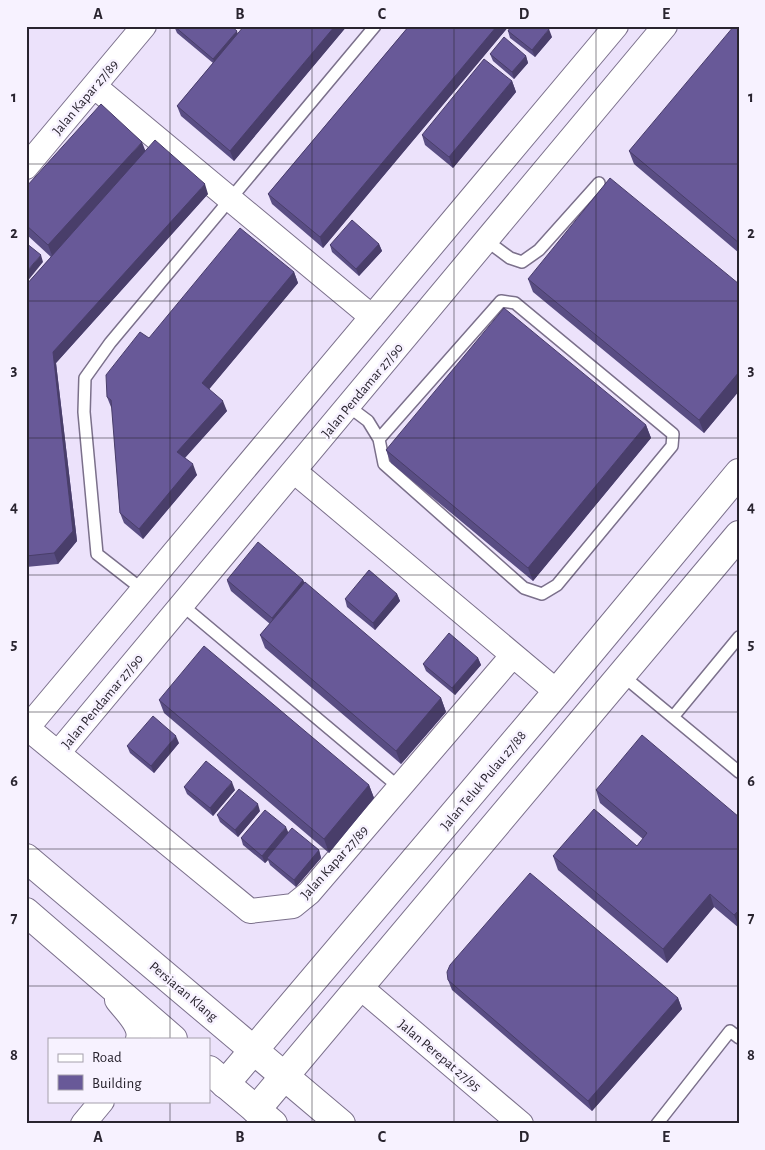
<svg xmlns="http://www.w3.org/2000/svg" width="765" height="1150" viewBox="0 0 765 1150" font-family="'Alegreya Sans',sans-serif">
<rect width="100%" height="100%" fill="#ece2fb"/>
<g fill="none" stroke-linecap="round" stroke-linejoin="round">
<defs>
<path id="service" d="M487 241 510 258 522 262 539 250 599 183
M348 406 368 421 379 439 384 464 524 588 542 594 557 585 672 446 673 434 515 303 501 301 379 439
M143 590 97 554 84 412 85 378 110 343 375 26
M182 605 400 788
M622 675 739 772
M673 717 739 637
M657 1124 730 1031 739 1038"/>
<path id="minor" d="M94 86 372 317
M26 167 144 26
M294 471 557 692
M26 727 250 911 293 906 309 893 513 655
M27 728 616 26
M58 753 665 26
M360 987 521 1124
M117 1000C125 1011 142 1025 138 1039
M83 1124 102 1101"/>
<path id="tertiary" d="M225 1084 557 692 739 473
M256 1110 739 535"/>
<path id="primary" d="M26 858 341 1124
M26 912 173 1039
M209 1070 273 1124"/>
</defs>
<use href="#service" stroke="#7b708b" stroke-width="14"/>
<use href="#minor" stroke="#7b708b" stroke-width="26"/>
<use href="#tertiary" stroke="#7b708b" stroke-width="30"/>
<use href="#primary" stroke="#7b708b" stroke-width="30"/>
<use href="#service" stroke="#fff" stroke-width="11"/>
<use href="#minor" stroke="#fff" stroke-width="24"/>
<use href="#tertiary" stroke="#fff" stroke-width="28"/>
<use href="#primary" stroke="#fff" stroke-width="28"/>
</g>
<path fill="#594d83" d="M174 26 238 34 244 26H347L234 161 181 116 177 106 213 63 177 33Z
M409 26H509L323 248 272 204 268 194Z
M739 26V253L634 164 629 151Z
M508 31 552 37 535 57 510 38Z
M490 54 526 56 528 63 514 79 493 61Z
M512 81 516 92 453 168 425 145 422 135Z
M145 151 208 194 56 363 77 541 58 564 26 567V285L51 257 26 234V187Z
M379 244 382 251 359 276 332 252 330 245Z
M294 272 298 283 209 389 227 411 185 458 197 475 143 539 124 523 120 513 112 408 111 407 107 397 149 338Z
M528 279 739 284V391L704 433 533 292Z
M646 425 651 438 533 581 391 463 386 450Z
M303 580 305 583 441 698 446 712 401 764 265 648 260 635 270 624 231 591 227 581Z
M397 594 400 601 375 630 347 607 345 599Z
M478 658 481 665 455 695 426 671 423 664Z
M159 700 369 785 374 798 329 853 164 713Z
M179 743 154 773 130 753 127 746Z
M184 787 235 790 213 816 187 794Z
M596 790 739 817V928L714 907 667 963 558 870 553 856 637 846 643 839 600 803Z
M260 811 238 837 220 822 217 815Z
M288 833 319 850 321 858 296 887 270 865 268 860 265 863 243 845 241 838Z
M448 980 678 998 682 1009 592 1111 452 990Z"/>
<path fill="#493e6a" d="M335 26H347L234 161 230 151Z
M497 26H509L323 248 320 237Z
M549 29 552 37 535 57 532 50Z
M237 31 239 38 216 66 213 59Z
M526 56 528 63 514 79 512 72Z
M512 81 516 92 453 168 449 157Z
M142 142 147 155 53 258 48 245Z
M205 184 208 194 56 363 77 541 58 564 54 553 53 352Z
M379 244 382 251 359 276 356 269Z
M41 255 43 262 26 283V272Z
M294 272 298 283 206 393 202 383Z
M739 372V391L704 433 699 420Z
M223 401 227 411 181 462 177 452Z
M646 425 651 438 533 581 528 568Z
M193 464 197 475 143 539 139 529Z
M303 580 307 590 275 628 272 618Z
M397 594 400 601 375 630 373 623Z
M478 658 481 665 455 695 452 688Z
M441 698 446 712 401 764 396 751Z
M176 736 179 743 154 773 151 766Z
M232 782 235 790 213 816 210 808Z
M369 785 374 798 329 853 324 839Z
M258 804 260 811 238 837 235 830Z
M286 827 289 834 267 858 268 860 265 863 262 856Z
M319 850 321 858 296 887 294 880Z
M710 894 714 907 667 963 663 949Z
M739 910V927L734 915Z
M678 998 682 1009 592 1111 588 1101Z"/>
<path fill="#685998" stroke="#493e6a" d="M174 26H231L237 31 213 59Z
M244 26H335L230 151 177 106Z
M409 26H497L320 237 268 194Z
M511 26H545L549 29 532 50 508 31Z
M734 26H739V243L629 151Z
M504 37 526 56 512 72 490 54Z
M484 59 512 81 449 157 422 135Z
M101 104 142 142 48 245 26 225V187Z
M155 140 205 184 53 352 73 531 54 553 26 556V285Z
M610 178 739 284V372L699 420 528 279Z
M352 220 379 244 356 269 330 245Z
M240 228 294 272 202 383 223 401 177 452 193 464 139 529 120 513 111 400 107 397 106 375 140 332 149 338Z
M26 243 41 255 26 272Z
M504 308 646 425 528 568 386 450Z
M258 542 303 580 272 618 227 580Z
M369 570 397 594 373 623 345 599Z
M305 582 441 698 396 751 260 635Z
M449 633 478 658 452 688 423 664Z
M204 646 369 785 324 839 159 700Z
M153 716 176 736 151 766 127 746Z
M642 735 739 817V910L734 915 710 894 663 949 553 856 594 809 637 846 647 833 596 790Z
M206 761 232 782 210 808 184 787Z
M239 789 258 804 235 830 217 815Z
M265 810 286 827 262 856 241 838Z
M292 828 319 850 294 880 267 858Z
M530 873 678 998 588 1101 448 980 447 972 450 965Z"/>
<path fill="none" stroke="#29242f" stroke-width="1" stroke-opacity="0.55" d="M170 26V1039M312 26V1124M454 26V1124M596 26V1124M26 164H739M26 301H739M26 438H739M26 575H739M26 712H739M26 849H739M26 986H739M170 1101V1124"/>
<g text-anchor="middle" stroke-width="5" stroke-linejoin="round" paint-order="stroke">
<g font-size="14" fill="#29242f" stroke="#f7f2ff">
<text transform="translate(85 97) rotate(-50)" y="5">Jalan Kapar 27/89</text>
<text transform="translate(362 390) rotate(-50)" y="5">Jalan Pendamar 27/90</text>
<text transform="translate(102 701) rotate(-50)" y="5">Jalan Pendamar 27/90</text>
<text transform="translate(483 780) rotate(-50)" y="5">Jalan Teluk Pulau 27/88</text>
<text transform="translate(334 862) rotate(-48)" y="5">Jalan Kapar 27/89</text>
<text transform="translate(184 991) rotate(40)" y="5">Persiaran Klang</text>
<text transform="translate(440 1055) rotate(40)" y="5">Jalan Perepat 27/95</text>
</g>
</g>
<rect width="765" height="1150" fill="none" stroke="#f7f2ff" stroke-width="55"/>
<rect x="48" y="1038" width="162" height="65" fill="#f7f2ff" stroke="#a5a0ac"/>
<rect x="58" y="1054" width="25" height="8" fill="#ffffff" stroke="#a5a0ac"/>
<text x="92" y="1062" font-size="15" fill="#29242f">Road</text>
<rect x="58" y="1075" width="25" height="15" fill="#685998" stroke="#a5a0ac"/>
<text x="92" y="1088" font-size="15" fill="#29242f">Building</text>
<rect x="28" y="28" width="710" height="1094" fill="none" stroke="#29242f" stroke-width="2"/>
<g font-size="16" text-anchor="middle" font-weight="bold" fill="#29242f">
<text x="98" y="19">A</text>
<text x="240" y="19">B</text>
<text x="382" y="19">C</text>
<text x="524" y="19">D</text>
<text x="666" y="19">E</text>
<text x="14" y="102">1</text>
<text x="751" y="102">1</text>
<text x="14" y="238">2</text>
<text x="751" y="238">2</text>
<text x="14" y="375">3</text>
<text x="751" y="375">3</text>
<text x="14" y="512">4</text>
<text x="751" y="512">4</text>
<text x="14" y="649">5</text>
<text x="751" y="649">5</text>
<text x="14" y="786">6</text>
<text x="751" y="786">6</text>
<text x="14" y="923">7</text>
<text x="751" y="923">7</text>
<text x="14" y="1060">8</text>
<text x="751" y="1060">8</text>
<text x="98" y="1142">A</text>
<text x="240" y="1142">B</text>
<text x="382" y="1142">C</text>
<text x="524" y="1142">D</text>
<text x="666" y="1142">E</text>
</g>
</svg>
